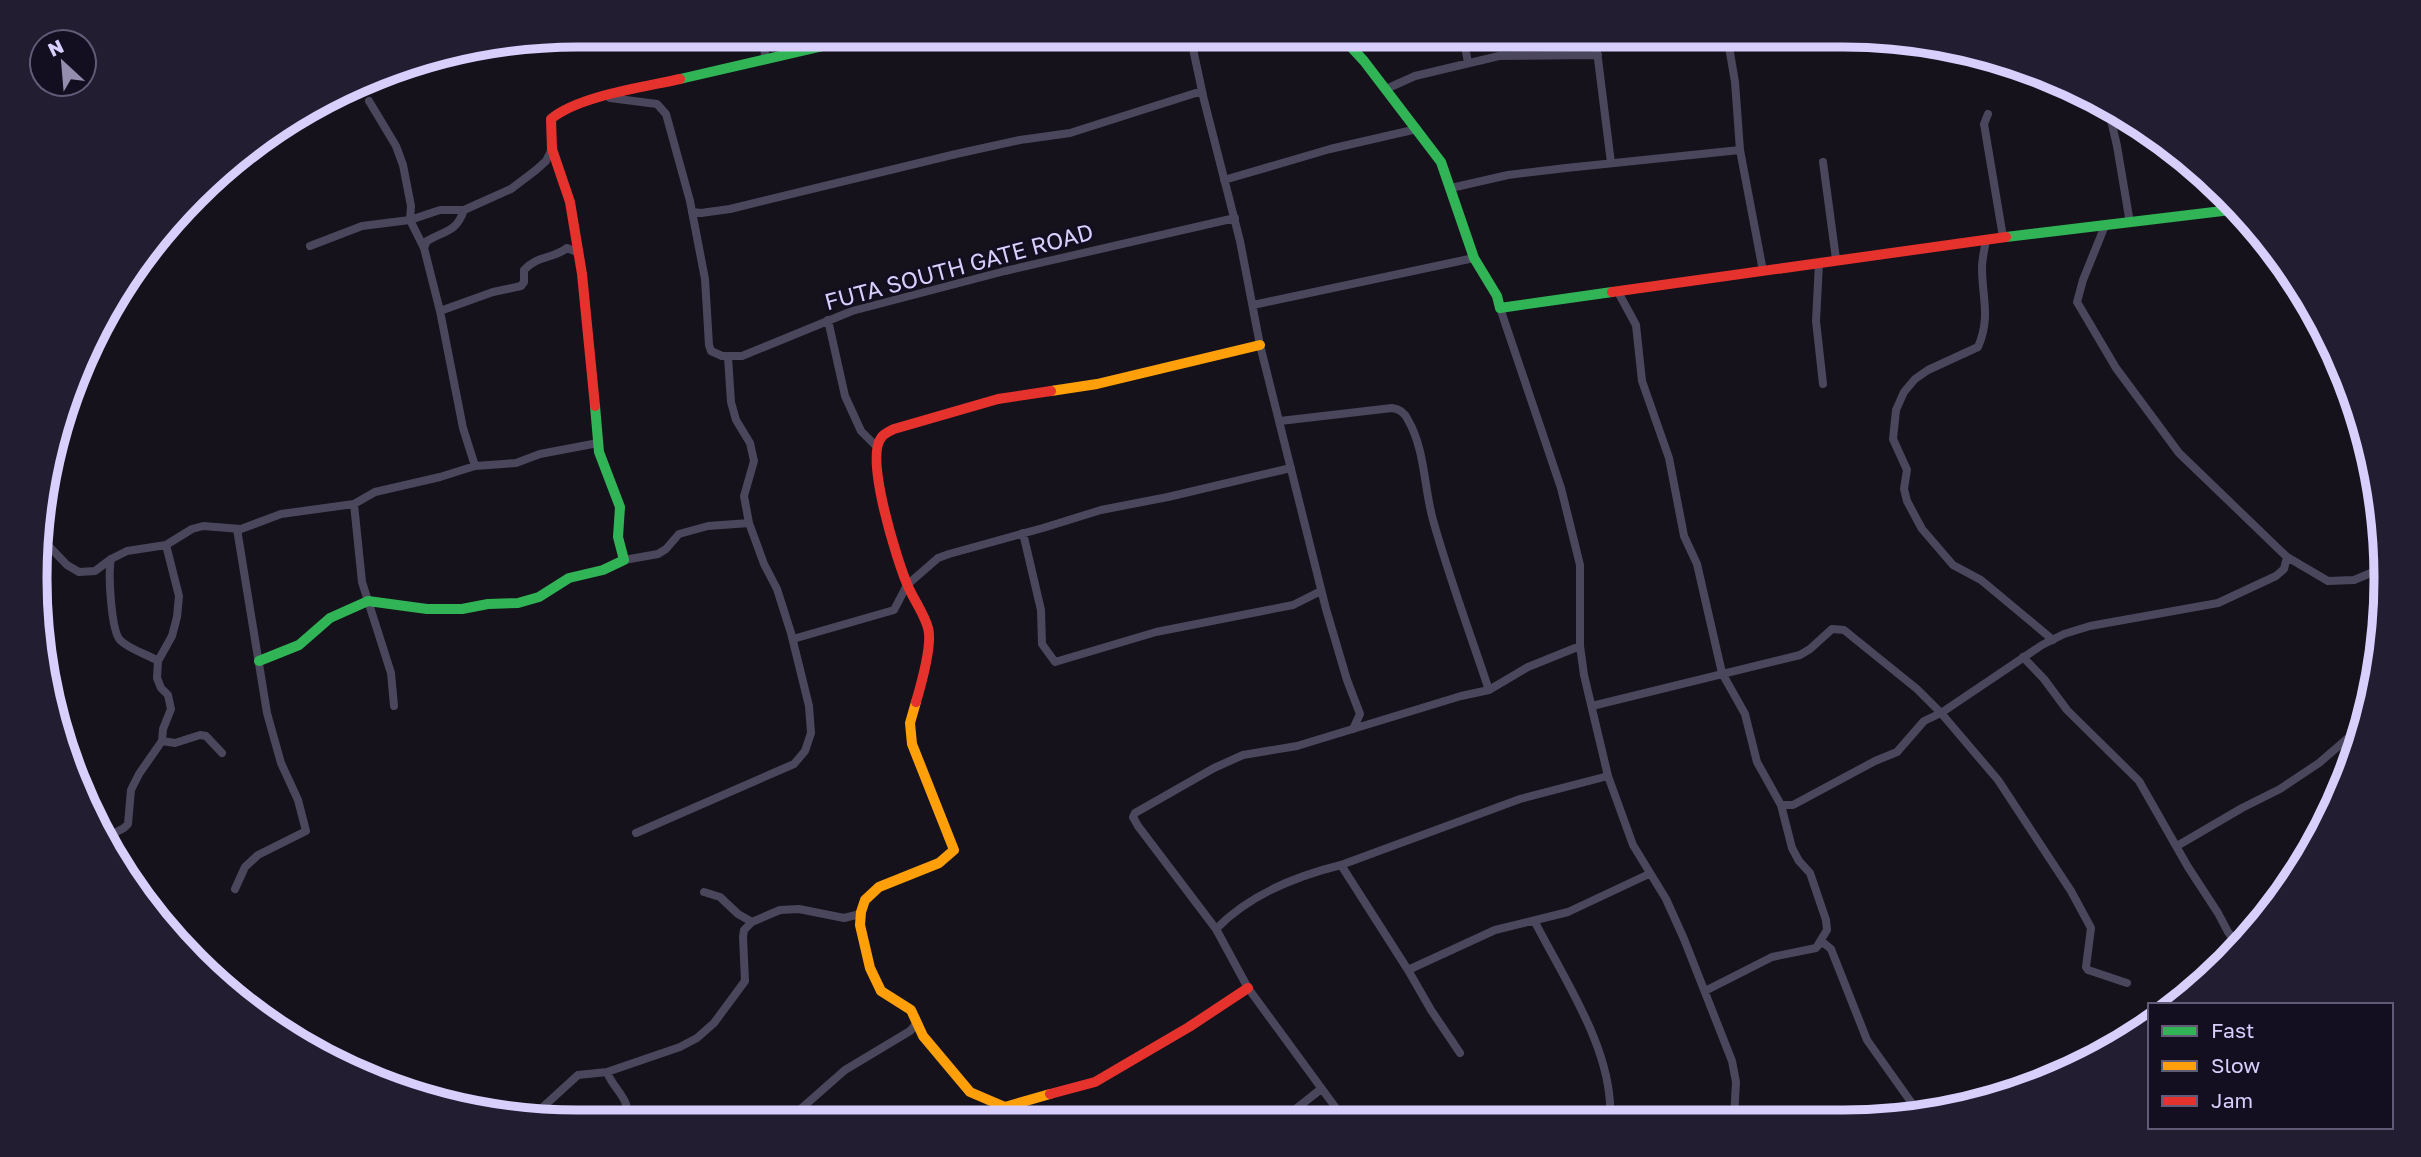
<svg xmlns="http://www.w3.org/2000/svg" width="2421" height="1157" viewBox="0 0 2421 1157" font-family="'Golos Text',sans-serif">
<rect width="100%" height="100%" fill="#15121c"/>
<g fill="none" stroke-linecap="round" stroke-linejoin="round">
<path stroke="#4a475d" stroke-width="8" d="M764 35 765 58
M1190 35 1204 100 1240 241 1260 345 1326 609 1347 680 1360 714 1353 729
M1463 35 1468 63
M1595 35 1611 163
M1727 35 1735 82 1740 150 1763 271
M1386 89 1415 76 1499 56 1598 55
M610 98 657 104 666 114 690 201 705 279 709 345 711 351 722 356H742L852 311 1005 271 1235 218
M369 101 396 146 403 165 411 206 410 220 424 248 440 311 463 428 475 466 516 463 540 454 598 443
M2108 107 2117 146 2130 223
M1988 114 1984 124 2003 237
M1823 162 1836 259
M1224 180 1330 149 1417 129
M1451 188 1508 175 1566 168 1740 150
M692 212 701 213 730 209 956 154 1020 140 1070 133 1202 91
M2104 228 2083 280 2077 302 2116 368 2179 453 2287 557 2328 581 2354 580 2378 570 2385 574
M1986 239C1985 248 1982 258 1982 268 1982 297 1991 317 1978 347L1928 370 1915 379 1904 392 1896 410 1893 439 1907 470 1904 489 1907 501 1922 529 1953 565 1981 580 2053 640
M310 246 362 226 410 220 440 210H464L511 189 536 170 546 161 552 149
M424 248 427 241C445 230 456 233 464 210
M1819 263 1816 321 1823 384
M1618 292 1636 325 1642 381 1669 458 1684 536 1697 564 1722 673 1745 714 1757 762 1781 805 1792 848 1799 861 1810 873 1826 920 1827 930 1816 948
M1253 305 1474 258
M1500 308 1561 488 1580 565V646L1584 675 1608 776 1633 845 1666 899 1684 939 1732 1061 1736 1082 1734 1118
M440 311 493 292 521 286 524 282V270C538 255 553 259 567 248L577 252
M828 320 845 396 861 431 877 447
M1280 421 1392 408C1400 409 1405 413 1408 420 1425 449 1424 488 1433 520 1449 577 1470 633 1489 690
M354 504 362 582 391 673 394 706
M1023 533 1041 610 1042 644 1055 662 1156 632 1293 605 1321 591
M43 540 67 565 79 572 95 571 111 559 127 551 166 545 192 529 203 526 241 529 281 514 354 504 375 492 440 477 475 466
M111 559C108 573 111 630 120 640 130 650 147 654 158 661
M624 560 658 554 666 549 679 534 708 526 749 523
M793 639 894 610 907 585 938 558 949 554 1043 528 1101 510 1168 497 1291 468
M2023 657 2044 679 2067 710 2139 781 2188 867 2218 913 2228 932 2238 945
M1592 706 1800 655 1810 649 1832 629 1844 630 1917 689 1941 713 1998 780 2071 891 2091 928 2086 967 2088 970 2127 983
M162 741 175 743 200 735 206 736 222 753
M1781 805H1793L1875 761 1897 752 1924 721 1941 713 2042 645 2064 634 2090 626 2218 603 2276 576 2284 569 2287 557
M636 833 794 764 805 751 811 733 809 706 791 633 777 589 764 564 749 523 744 496 754 461 750 443 736 420 731 402 728 357
M103 839 124 828 128 824 131 790 139 774 162 741 163 729 171 709 168 695 161 688 157 678 158 661 172 636 177 617 179 596 166 545
M2177 846 2242 808 2280 789 2319 763 2363 725
M1341 865 1408 970 1431 1010 1460 1053
M235 889 245 867 258 855 306 831 298 800 281 763 267 713 237 529
M704 892 720 897 738 914 752 922
M1535 922C1564 979 1614 1052 1610 1118
M1216 929C1249 895 1296 876 1341 865L1520 799 1608 776
M1408 970 1495 930 1568 912 1649 874
M1705 991 1772 957 1816 948 1820 943 1825 944 1831 949 1867 1040 1911 1102 1923 1115
M607 1072C613 1090 636 1102 623 1122
M1005 1107 1008 1114 1006 1120
M532 1117 578 1075 607 1072 680 1047 697 1038 714 1023 745 981 743 937 744 930 752 922 780 910 799 909 844 918 860 914
M1344 1119 1248 988 1216 929 1138 826 1133 817 1135 813 1214 768 1243 755 1297 746 1461 696 1489 690 1528 667 1580 646
M1282 1120 1321 1089
M787 1121 845 1070 910 1031 917 1023"/>
<path stroke="#30b455" stroke-width="10" d="M1340 35 1364 61 1441 162 1474 258 1497 296 1500 308 1612 292
M680 79 871 35
M2006 237 2239 209
M259 661 299 645 330 618 368 601 427 609H462L488 604 518 603 539 597 569 578 603 570 624 560 618 537 620 507 599 452 595 406"/>
<path stroke="#ff9f0a" stroke-width="10" d="M1051 391 1097 384 1260 345
M916 702 910 723 912 744 954 850 939 863 879 887 865 900 861 912 860 925 870 968 881 991 911 1010 923 1036 970 1092 1005 1107 1050 1094"/>
<path stroke="#e5322d" stroke-width="10" d="M1612 292 2006 237
M595 406 582 274 570 202 552 149 551 119C578 96 644 87 680 79
M916 702C921 685 933 644 928 628 924 613 913 599 907 584 897 560 865 459 881 438 883 434 890 431 894 429L998 399 1051 391
M1050 1094 1095 1082 1189 1027 1248 988"/>
</g>
<g text-anchor="middle" stroke-width="6" stroke-linejoin="round" paint-order="stroke">
<g font-size="23" fill="#d8cffd" stroke="#130e20">
<text transform="translate(959 267) rotate(-15)" y="8">FUTA SOUTH GATE ROAD</text>
</g>
</g>
<path d="M0 0H2421V1157H0ZM578 47H1843A531 531 0 0 1 2374 578V579A531 531 0 0 1 1843 1110H578A531 531 0 0 1 47 579V578A531 531 0 0 1 578 47Z" fill="#231d32" fill-rule="evenodd"/>
<path fill="none" stroke="#d8cffd" stroke-width="9" d="M578 47H1843A531 531 0 0 1 2374 578V579A531 531 0 0 1 1843 1110H578A531 531 0 0 1 47 579V578A531 531 0 0 1 578 47Z"/>
<rect x="2148" y="1003" width="245" height="126" fill="#130e20" stroke="#625b78" stroke-width="2"/>
<rect x="2162" y="1026" width="35" height="10" fill="#30b455" stroke="#625b78" stroke-width="2"/>
<text x="2211" y="1038" font-size="21" fill="#d8cffd">Fast</text>
<rect x="2162" y="1061" width="35" height="10" fill="#ff9f0a" stroke="#625b78" stroke-width="2"/>
<text x="2211" y="1073" font-size="21" fill="#d8cffd">Slow</text>
<rect x="2162" y="1096" width="35" height="10" fill="#e5322d" stroke="#625b78" stroke-width="2"/>
<text x="2211" y="1108" font-size="21" fill="#d8cffd">Jam</text>
<g transform="translate(63 63) rotate(334)"><circle r="33" fill="#130e20" stroke="#625b78" stroke-width="2"/>
<path d="M0-5L12 26L0 18L-12 26Z" fill="#948dae"/>
<text y="-10" font-size="19" font-weight="bold" text-anchor="middle" fill="#d8cffd">N</text>
</g>
</svg>
